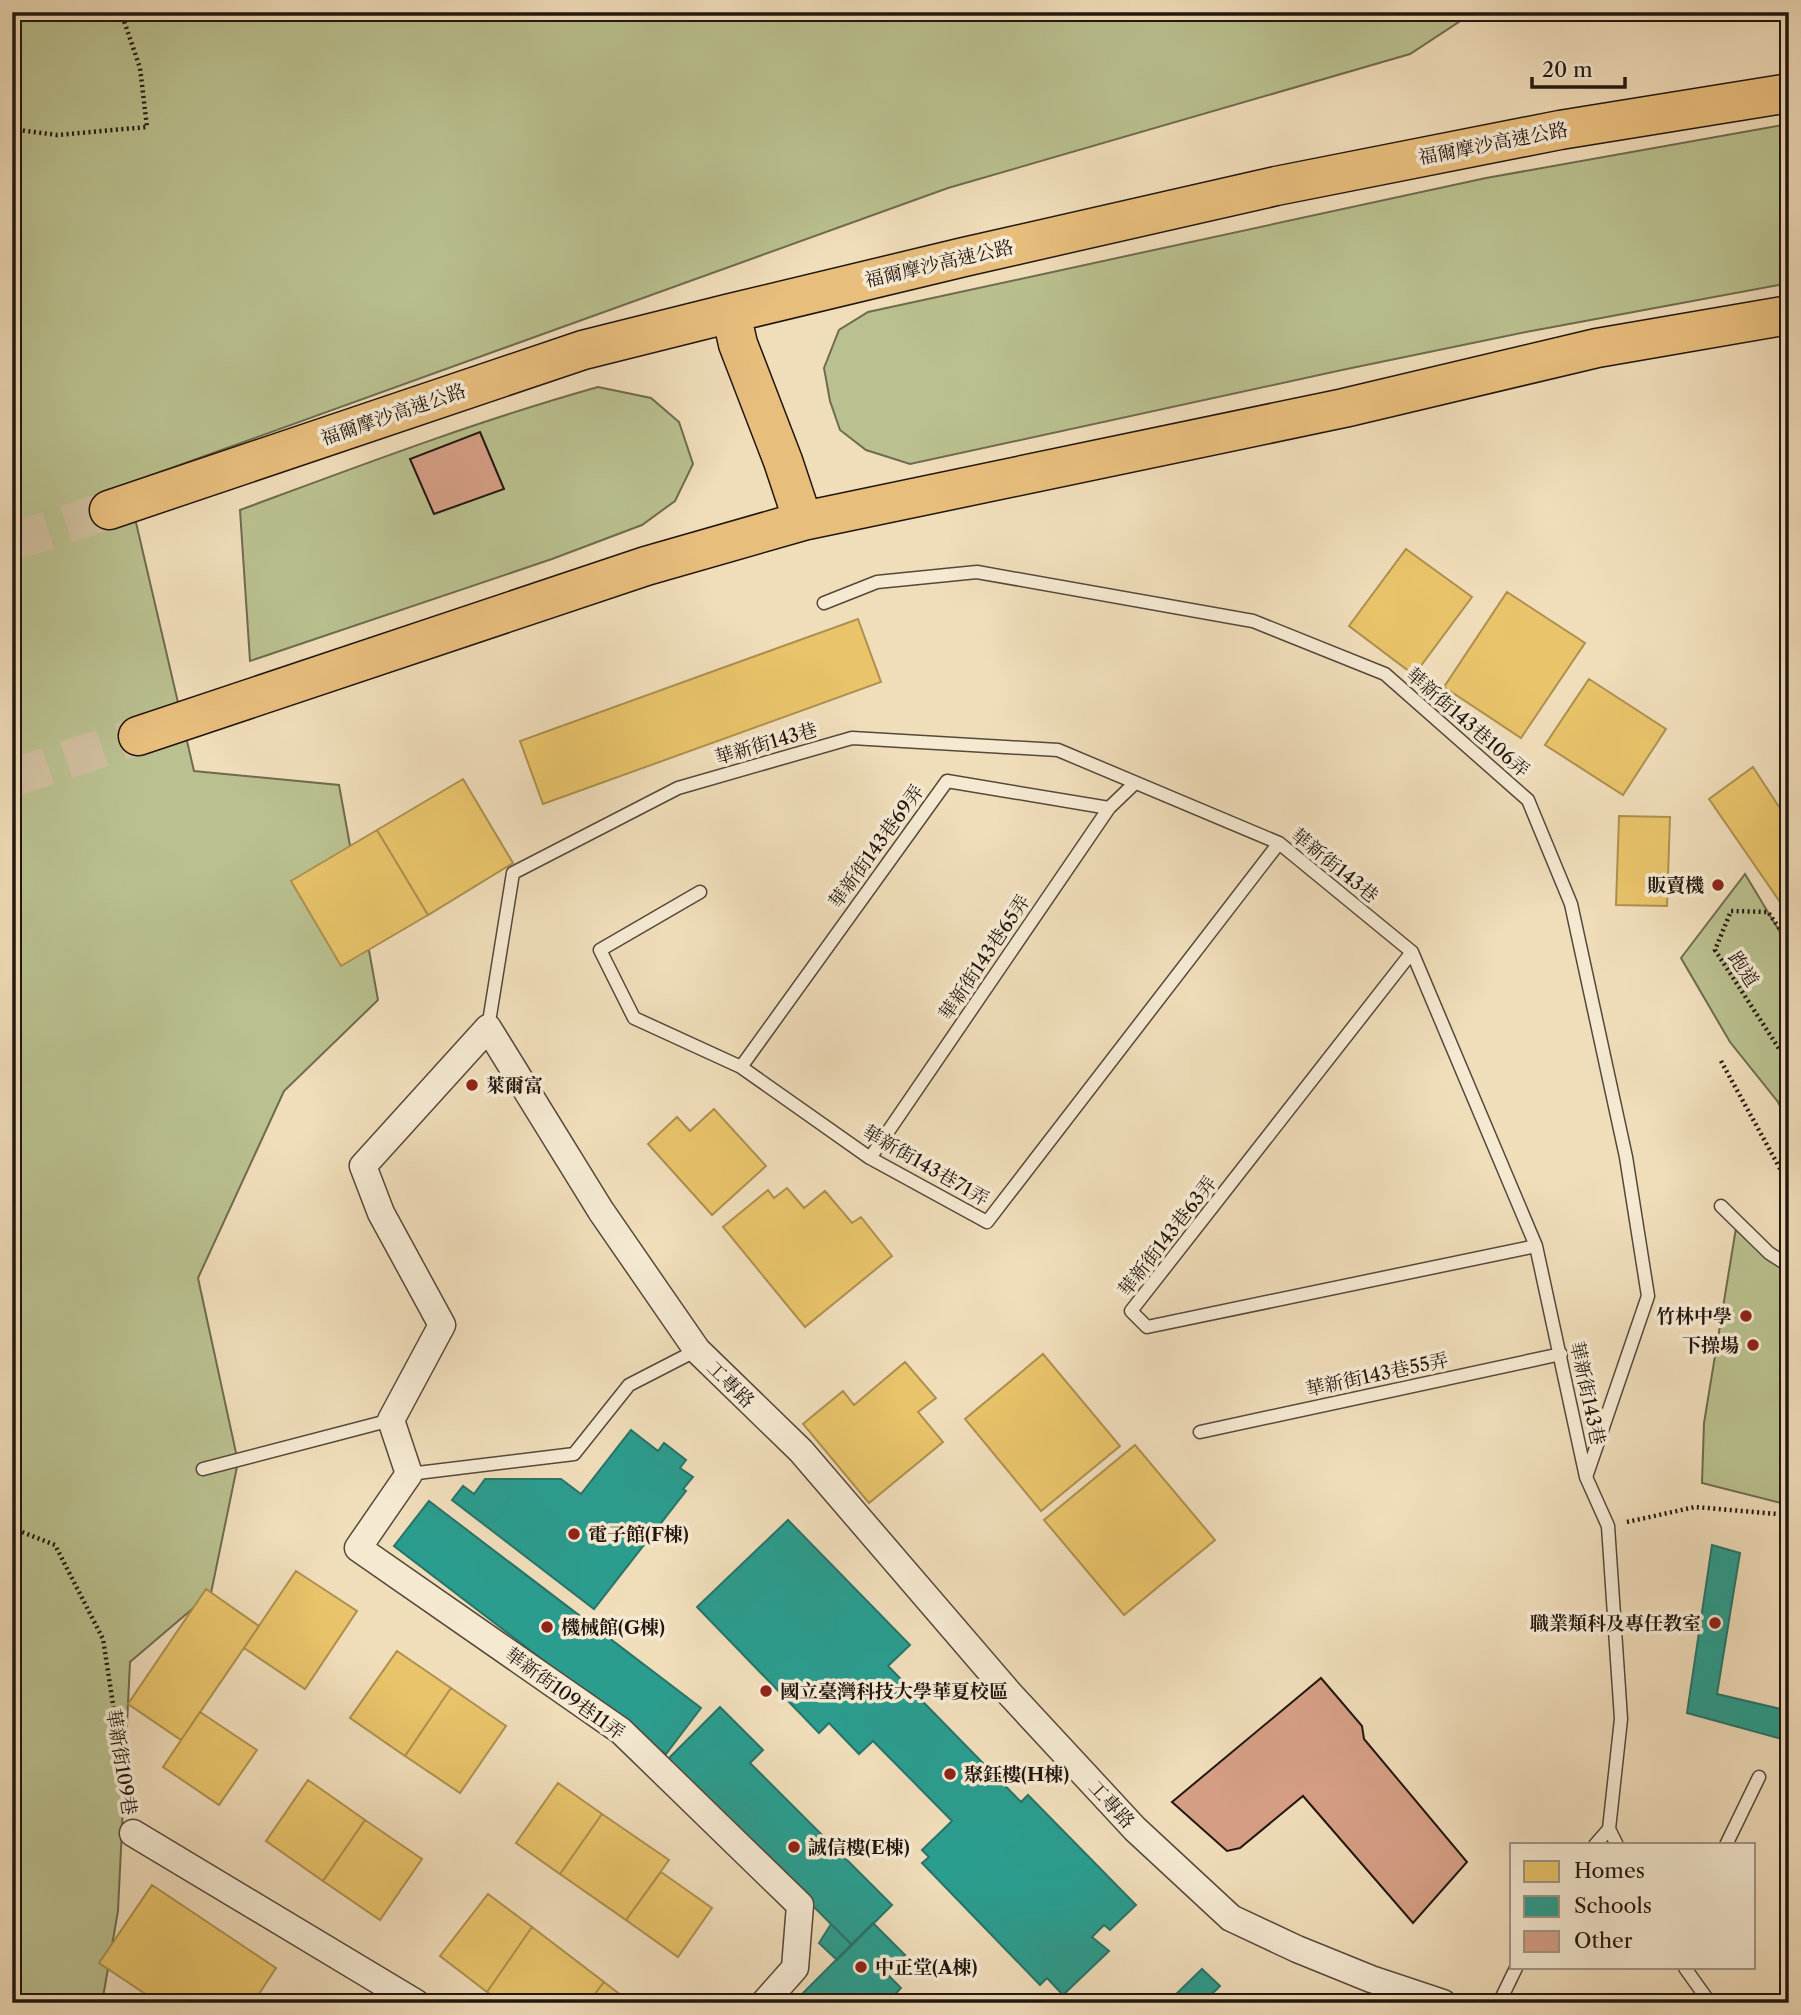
<svg xmlns="http://www.w3.org/2000/svg" width="1801" height="2015" viewBox="0 0 1801 2015" font-family="'Libre Caslon Text','Noto Serif TC',serif">
<rect width="100%" height="100%" fill="#f0ddba"/>
<filter id="stains"><feTurbulence type="fractalNoise" baseFrequency=".00286" numOctaves="4"/><feColorMatrix values="0 0 0 0 .2 0 0 0 0 .09 0 0 0 0 .02 0 0 0 .5 -.17"/></filter>
<radialGradient id="worn" r=".72"><stop offset=".6" stop-color="#630" stop-opacity="0"/><stop offset="1" stop-color="#630" stop-opacity=".3"/></radialGradient>
<path fill="#bac08f" stroke="#6e6b4f" stroke-width="2" d="M12 12H1474L1410 54 948 188 127 484 194 771 339 785 378 1000 284 1091 198 1278 238 1462 211 1593 130 1662 118 1911 102 2003H12Z
M1789 124V283L1526 332 1342 370 910 464 866 450 840 430 830 401 824 368 839 330 868 312 1486 178Z
M598 387 651 398 679 422 693 464 675 501 642 525 552 559 250 661 240 510C359 466 477 421 598 387Z
M1745 874 1789 947V1125L1778 1102 1730 1042 1681 958Z
M1736 1228 1789 1267V1505L1702 1483 1704 1423Z"/>
<path fill="#e9c46a" stroke="#ad904f" stroke-width="2" d="M1406 549 1472 597 1414 675 1349 626Z
M1507 592 1585 643 1521 738 1444 687Z
M858 619 881 682 543 804 520 741Z
M1589 679 1666 729 1623 795 1545 745Z
M1753 767 1789 822V915L1709 799Z
M463 779 513 863 428 915 377 830Z
M1619 816 1670 817 1667 906 1616 905Z
M377 830 428 915 341 966 291 881Z
M714 1109 766 1166 712 1215 648 1144 677 1117 690 1131Z
M787 1188 804 1208 825 1191 852 1223 861 1217 892 1256 805 1327 723 1227 768 1190 774 1198Z
M1043 1354 1120 1446 1041 1511 965 1419Z
M905 1362 936 1398 918 1412 943 1442 869 1503 803 1424 843 1391 854 1405Z
M1135 1445 1215 1540 1124 1615 1044 1520Z
M296 1571 357 1611 305 1689 244 1648Z
M206 1589 259 1626 181 1740 128 1704Z
M397 1651 451 1688 405 1756 350 1718Z
M451 1688 506 1726 460 1793 405 1756Z
M200 1712 257 1750 219 1805 163 1767Z
M308 1780 365 1820 323 1881 266 1841Z
M558 1783 602 1814 560 1874 516 1843Z
M602 1814 669 1860 626 1920 560 1874Z
M365 1820 422 1859 380 1920 323 1881Z
M661 1872 712 1908 678 1957 626 1920Z
M152 1885 276 1968 253 2003H159L99 1963Z
M488 1894 532 1927 487 1992 440 1956Z
M532 1927 604 1982 588 2003H502L487 1992Z
M604 1982 631 2003H588Z"/>
<path fill="#2a9d8f" stroke="#277469" stroke-width="2" d="M631 1430 658 1451 664 1443 686 1460 680 1468 693 1477 683 1489 686 1491 594 1609 452 1500 463 1486 474 1494 485 1479H561L581 1494Z
M429 1501 701 1708 666 1754 394 1546Z
M788 1520 910 1645 888 1666 1021 1802 1028 1795 1136 1905 1110 1930 1104 1925 1092 1937 1109 1951 1063 1995 1047 1978 1040 1985 922 1863 929 1857 922 1850 952 1821 873 1741 859 1754 829 1723 819 1733 697 1607Z
M1712 1545 1740 1553 1717 1694 1789 1711V1741L1687 1713Z
M720 1707 763 1750 750 1763 892 1905 852 1945 667 1760Z
M873 1923 905 1955 886 1973 901 1988 887 2003H793Z
M831 1924 852 1945 837 1960 819 1943Z
M1202 1969 1220 1986 1203 2003H1173L1170 2000Z"/>
<path fill="#d69f86" stroke="#21160f" stroke-width="2" d="M480 432 504 489 434 514 410 459Z
M1321 1678 1362 1726 1364 1739 1467 1862 1413 1923 1303 1796 1240 1848 1227 1851 1172 1802Z"/>
<g fill="none" stroke-linecap="round" stroke-linejoin="round">
<path stroke="#d1bfa0" stroke-width="38" stroke-dasharray="38 19" stroke-linecap="butt" d="M12 542 109 510
M12 778 138 736"/>
<defs>
<path id="lane" d="M824 603 877 582 977 572 1253 621 1385 674 1528 800 1571 904 1626 1157 1648 1296 1586 1477
M700 892 600 950 634 1018 741 1067 870 1158 987 1222 1279 843
M1412 952 1131 1311 1147 1327 1536 1246
M488 1028 513 873 678 788 852 738 1058 750 1279 843 1412 952 1536 1246 1586 1477 1608 1526 1621 1719 1609 1829 1595 1845
M741 1067 947 781 1109 808
M870 1158 1109 808 1135 783
M1721 1206 1769 1253 1789 1266
M1200 1432 1561 1354
M203 1469 391 1420
M409 1474 574 1454 629 1385 697 1350
M1609 1829 1617 1845
M1726 1845 1759 1777
M1685 1968 1710 2003
M1499 2003 1516 1968"/>
<path id="street" d="M133 1833 416 2003
M764 2003 795 1968 800 1905 621 1731 358 1548 409 1474 391 1420 442 1325 381 1213 363 1166 488 1028 601 1211 697 1350 801 1451 1009 1693 1135 1829 1231 1918 1297 1949 1371 1979 1443 2003"/>
<path id="highway" d="M731 313 738 344 783 461 803 521
M109 510 583 350 731 313 964 257 1276 186 1560 130 1789 93
M138 736 646 566 803 521 1344 408 1597 348 1789 315"/>
</defs>
<use href="#lane" stroke="#55483a" stroke-width="15"/>
<use href="#street" stroke="#55483a" stroke-width="29"/>
<use href="#highway" stroke="#21160f" stroke-width="41"/>
<path stroke="#21160f" stroke-width="4.5" stroke-dasharray="2 3.5" stroke-linecap="butt" d="M12 129 57 135 147 127 140 68 121 12
M1789 942 1768 912 1731 911 1715 950 1789 1064
M1721 1061 1789 1185
M1627 1522 1695 1507 1789 1515
M12 1528 55 1545 103 1639 129 1808"/>
<use href="#lane" stroke="#f5e9d2" stroke-width="12"/>
<use href="#street" stroke="#f5e9d2" stroke-width="26"/>
<use href="#highway" stroke="#e8be7d" stroke-width="38"/>
</g>
<g fill="#8f2418" stroke="#f5e9d2" stroke-width="2.5">
<circle cx="1718" cy="885" r="7"/>
<circle cx="472" cy="1085" r="7"/>
<circle cx="1746" cy="1316" r="7"/>
<circle cx="1753" cy="1345" r="7"/>
<circle cx="574" cy="1534" r="7"/>
<circle cx="1715" cy="1623" r="7"/>
<circle cx="547" cy="1627" r="7"/>
<circle cx="766" cy="1691" r="7"/>
<circle cx="950" cy="1774" r="7"/>
<circle cx="794" cy="1847" r="7"/>
<circle cx="861" cy="1967" r="7"/>
</g>
<g text-anchor="middle" stroke-width="7" stroke-linejoin="round" paint-order="stroke">
<g font-size="19" fill="#21160f" stroke="#f5e9d2">
<text transform="translate(1493 143) rotate(-11)" y="7">福爾摩沙高速公路</text>
<text transform="translate(939 263) rotate(-13)" y="7">福爾摩沙高速公路</text>
<text transform="translate(393 414) rotate(-19)" y="7">福爾摩沙高速公路</text>
<text transform="translate(1468 722) rotate(41)" y="7">華新街143巷106弄</text>
<text transform="translate(766 743) rotate(-16)" y="7">華新街143巷</text>
<text transform="translate(876 846) rotate(-54)" y="7">華新街143巷69弄</text>
<text transform="translate(1335 865) rotate(39)" y="7">華新街143巷</text>
<text transform="translate(984 957) rotate(-56)" y="7">華新街143巷65弄</text>
<text transform="translate(1744 969) rotate(57)" y="7">跑道</text>
<text transform="translate(926 1165) rotate(30)" y="7">華新街143巷71弄</text>
<text transform="translate(1167 1236) rotate(-52)" y="7">華新街143巷63弄</text>
<text transform="translate(1377 1374) rotate(-12)" y="7">華新街143巷55弄</text>
<text transform="translate(731 1384) rotate(44)" y="7">工專路</text>
<text transform="translate(1588 1393) rotate(78)" y="7">華新街143巷</text>
<text transform="translate(565 1693) rotate(36)" y="7">華新街109巷11弄</text>
<text transform="translate(122 1762) rotate(81)" y="7">華新街109巷</text>
<text transform="translate(1112 1804) rotate(47)" y="7">工專路</text>
</g>
<g font-size="19" font-weight="bold" fill="#21160f" stroke="#f5e9d2" text-anchor="start">
<text x="1704" y="892" text-anchor="end">販賣機</text>
<text x="486" y="1092">萊爾富</text>
<text x="1732" y="1323" text-anchor="end">竹林中學</text>
<text x="1739" y="1352" text-anchor="end">下操場</text>
<text x="588" y="1541">電子館(F棟)</text>
<text x="1701" y="1630" text-anchor="end">職業類科及專任教室</text>
<text x="561" y="1634">機械館(G棟)</text>
<text x="780" y="1698">國立臺灣科技大學華夏校區</text>
<text x="964" y="1781">聚鈺樓(H棟)</text>
<text x="808" y="1854">誠信樓(E棟)</text>
<text x="875" y="1974">中正堂(A棟)</text>
</g>
</g>
<rect width="1801" height="2015" fill="none" stroke="#f0ddba" stroke-width="42"/>
<rect x="14" y="14" width="1773" height="1987" fill="none" stroke="#21160f" stroke-width="3.5"/>
<rect x="21" y="21" width="1759" height="1973" fill="none" stroke="#21160f" stroke-width="2"/>
<rect x="1510" y="1843" width="245" height="126" fill="#f5e9d2" stroke="#a09584" stroke-width="2"/>
<rect x="1524" y="1861" width="35" height="21" fill="#e9c46a" stroke="#a09584" stroke-width="2"/>
<text x="1574" y="1878" font-size="21" fill="#21160f">Homes</text>
<rect x="1524" y="1896" width="35" height="21" fill="#2a9d8f" stroke="#a09584" stroke-width="2"/>
<text x="1574" y="1913" font-size="21" fill="#21160f">Schools</text>
<rect x="1524" y="1931" width="35" height="21" fill="#d69f86" stroke="#a09584" stroke-width="2"/>
<text x="1574" y="1948" font-size="21" fill="#21160f">Other</text>
<path d="M1532 77v10h93v-10" fill="none" stroke="#21160f" stroke-width="3.5"/>
<text x="1542" y="77" font-size="21" fill="#21160f" stroke="#f5e9d2" stroke-width="5" paint-order="stroke">20 m</text>
<rect width="100%" height="100%" filter="url(#stains)"/>
<rect width="100%" height="100%" fill="url(#worn)"/>
</svg>
